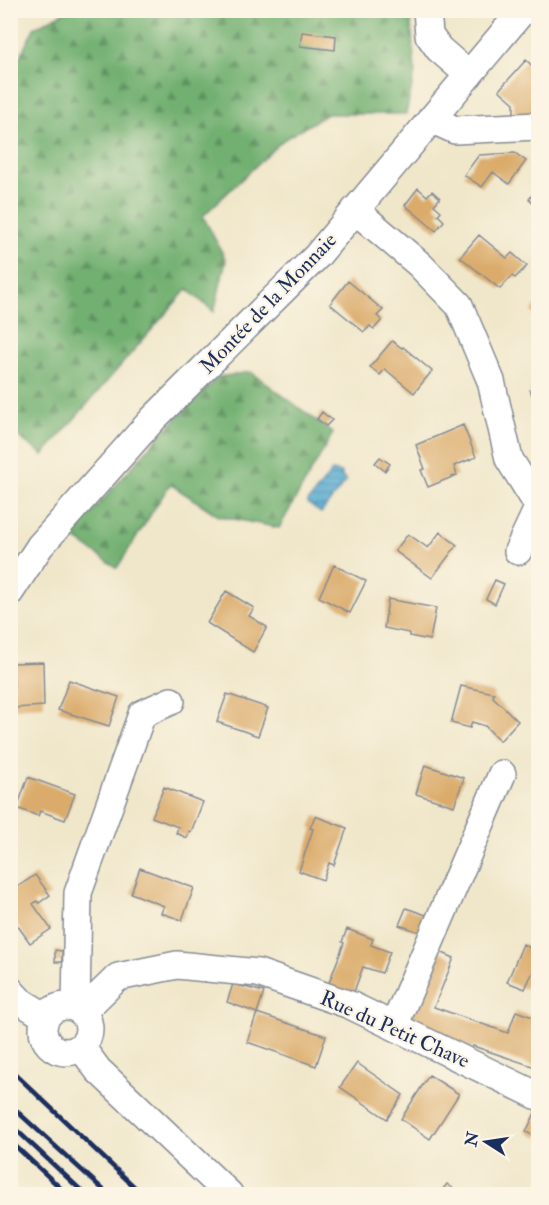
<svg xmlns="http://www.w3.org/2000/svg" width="549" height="1205" viewBox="0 0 549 1205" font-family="'IM FELL Double Pica',serif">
<defs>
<pattern id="forest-firs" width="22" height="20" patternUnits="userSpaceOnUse" patternTransform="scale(1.5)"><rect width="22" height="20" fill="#72b071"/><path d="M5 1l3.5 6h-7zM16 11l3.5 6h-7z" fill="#5d9060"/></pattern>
<pattern id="water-rules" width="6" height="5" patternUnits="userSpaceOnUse" patternTransform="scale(1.5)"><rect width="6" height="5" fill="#54abd1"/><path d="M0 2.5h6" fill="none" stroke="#458cad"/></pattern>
</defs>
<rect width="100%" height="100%" fill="#fcf5e5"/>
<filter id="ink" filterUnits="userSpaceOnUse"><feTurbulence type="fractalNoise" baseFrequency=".0167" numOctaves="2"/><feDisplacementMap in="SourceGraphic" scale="12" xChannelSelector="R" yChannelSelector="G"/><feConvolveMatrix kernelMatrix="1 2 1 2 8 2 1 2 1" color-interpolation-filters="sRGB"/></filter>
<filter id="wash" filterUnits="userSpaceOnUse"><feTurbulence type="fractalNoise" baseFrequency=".008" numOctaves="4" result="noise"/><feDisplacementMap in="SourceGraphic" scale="24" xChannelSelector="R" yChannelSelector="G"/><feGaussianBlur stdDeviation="1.35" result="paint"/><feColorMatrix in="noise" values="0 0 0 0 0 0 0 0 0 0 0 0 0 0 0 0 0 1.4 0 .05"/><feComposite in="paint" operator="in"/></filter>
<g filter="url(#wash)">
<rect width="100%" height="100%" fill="#f0e7ca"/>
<path fill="url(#forest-firs)" stroke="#467068" stroke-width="1.5" d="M66 11H410L415 72 406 114H327L283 140 203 216 226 260 214 312 187 289 43 455 11 431 10 77 34 28Z
M251 372 333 433 279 528 219 516 170 484 117 568 71 536 162 433 218 377Z"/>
<path fill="url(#water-rules)" stroke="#386d98" stroke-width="1.5" d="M332 471 342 473V477L346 481 321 513 307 503Z"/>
<g id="blocks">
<path fill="#daab6a" d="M457 10H472L473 15 460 19Z
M302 32 336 36 335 50 300 46Z
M526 60 538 71V115H514V103L499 90Z
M515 153 526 161 509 184 493 172 482 187 464 175 479 155Z
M538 187V206L529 199Z
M418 188 427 196 432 191 440 198 434 205 441 211 438 215 444 221 436 231 405 205Z
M479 235 507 258 512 253 527 266 515 278 512 276 500 289 460 257Z
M348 281 383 310 377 316 382 320 374 329 370 326 364 332 330 304Z
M538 302V317L531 312Z
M392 341 402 348 403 347 432 371 414 393 385 369 380 375 370 367Z
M538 387V409L530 390Z
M322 412 332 420 326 426 317 419Z
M463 425 476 457 454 466 457 475 428 487 421 470 425 469 416 445Z
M380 457 390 464 385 471 375 463Z
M440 532 457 545 432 578 395 551 408 534 428 548Z
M334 565 366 581 350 613 319 597Z
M495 580 504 584 495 604 486 599Z
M226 591 254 608 249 616 267 627 253 652 207 623Z
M388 599 436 608 430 640 409 636V633L384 628Z
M43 662 44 706 15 708V705H10V687H14L13 663Z
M69 680 119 697 109 726 58 710Z
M461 686 494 693 493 697 518 721 500 741 485 726 472 722 470 728 451 723Z
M227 694 268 708 258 736 217 722Z
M425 765 464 778 454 806 416 794Z
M28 777 75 794 65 820 40 811 38 816 17 808Z
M164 787 203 802 191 832 189 831 187 838 176 833 178 827 152 817Z
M315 816 347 828 334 865 329 863 323 880 299 871 313 829 310 828Z
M140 868 194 888 182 920 161 913 164 906 131 893Z
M35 875 50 895 39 903 37 901 33 904 51 929 30 943 10 915V892Z
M406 908 429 916 422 933 399 925Z
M347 929 373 939 371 945 390 952 382 973 363 967 352 997 327 988 344 943 342 942Z
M523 944 538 952V960L525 989 507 982Z
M55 950 62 951V962H55Z
M438 951 454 958 434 1007 508 1033 516 1011 538 1019V1068L473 1046 468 1056 407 1025Z
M233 984 264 992 257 1013 227 1002Z
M257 1013 326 1036 316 1066 247 1042Z
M357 1063 403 1095 387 1119 340 1087Z
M429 1075 459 1094 430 1139 401 1119Z
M537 1109H538V1138L526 1132Z
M447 1184 461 1194H439Z"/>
</g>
</g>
<g filter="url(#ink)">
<use href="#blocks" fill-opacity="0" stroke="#868b94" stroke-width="1.5"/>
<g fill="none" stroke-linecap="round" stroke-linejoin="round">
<defs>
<path id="minor" d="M427 10 429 35 439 49 469 75
M431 119 455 130 538 126
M355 210 419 264 459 305 491 381 509 459 538 505
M518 551 538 508
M10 592 40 546 153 419 317 256 523 10
M10 990 20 1001 46 1017
M43 1029a23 23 0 1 1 46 0a23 23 0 1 1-46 0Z
M76 1007 78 893 142 714 171 701
M82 1012 118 977 177 965 258 973 350 1005 538 1096
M394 1026 502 774
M81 1047 98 1070 229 1194"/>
</defs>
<use href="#minor" stroke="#868b94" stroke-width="30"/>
<use href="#minor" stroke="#fff" stroke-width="27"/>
<path stroke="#1b2f5e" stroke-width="4.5" d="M10 1069 142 1194
M10 1105 108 1194
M10 1124 85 1194
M10 1141 67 1194"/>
</g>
</g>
<g text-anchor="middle" stroke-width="4.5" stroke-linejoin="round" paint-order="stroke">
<g font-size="21" fill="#1b2f5e" stroke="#fcf5e5">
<text transform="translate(268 303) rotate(-46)" y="7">Montée de la Monnaie</text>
<text transform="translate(395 1029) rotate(24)" y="7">Rue du Petit Chave</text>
</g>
</g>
<rect width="549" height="1205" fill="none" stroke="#fcf5e5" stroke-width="36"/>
<g transform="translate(486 1142) rotate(282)" stroke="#fcf5e5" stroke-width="4.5" paint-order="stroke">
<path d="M0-4.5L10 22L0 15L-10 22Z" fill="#1b2f5e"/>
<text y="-9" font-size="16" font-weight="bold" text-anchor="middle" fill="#1b2f5e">N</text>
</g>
</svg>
